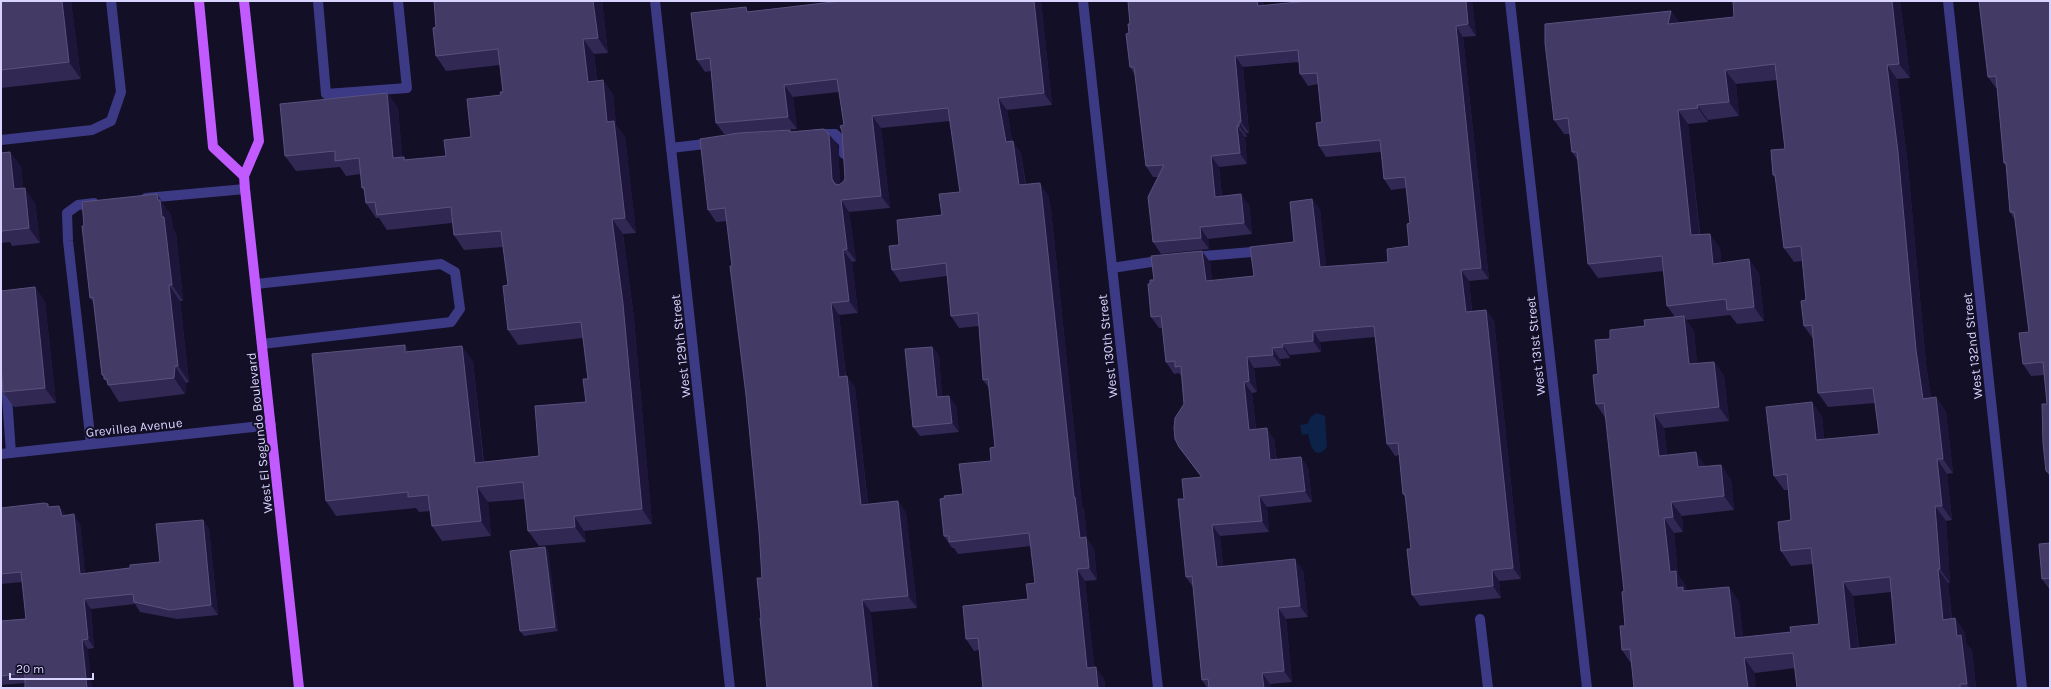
<svg xmlns="http://www.w3.org/2000/svg" width="2051" height="689" viewBox="0 0 2051 689" font-family="Karla,sans-serif">
<rect width="100%" height="100%" fill="#130f26"/>
<path fill="#0c2248" d="M1316 413 1325 416 1327 447C1315 462 1310 445 1308 434L1302 435 1300 425 1307 424 1311 417Z"/>
<g fill="none" stroke-linecap="round" stroke-linejoin="round">
<path stroke="#3d3a85" stroke-width="10" d="M318 1 326 94 407 88 398 1
M817 134H835L844 143V154
M1 140 92 130 111 121 121 92 111 1
M671 148 713 143
M146 198 245 189
M1192 257 1264 251
M1112 268 1164 260
M256 284 441 264 455 272 460 309 451 322 262 344
M6 383 11 453
M91 444 68 241 67 213 78 205 94 203
M1480 619 1488 688"/>
<path stroke="#3d3a85" stroke-width="10" d="M655 1 730 688
M1083 1 1158 688
M1510 1 1587 688
M1948 1 2022 688
M1 454 271 425"/>
<path stroke="#c25bff" stroke-width="10" d="M199 1 213 147 244 176
M244 1 259 141 244 176 245 189 299 688"/>
</g>
<path fill="#312854" fill-rule="evenodd" d="M1 1H71L81 79 1 88Z
M602 1 608 53 594 54 597 81 603 80 613 95 616 125 625 137 636 233 623 234 634 319 652 524 584 531 586 542 539 546 528 531 525 499 488 502 491 536 442 541 432 526 430 511 419 512 416 508 336 516 326 501 405 345 409 352 473 361 484 462 539 456 586 402 588 379 583 338 518 345 508 330V285L503 247 464 250 454 235 452 223 387 230 379 218H376L366 203 364 191 362 188 361 174 346 176 340 167 296 171 285 156 387 93 398 108 402 157H404L406 160 446 156 471 137 501 95 503 92 500 65 446 71 436 56Z
M1041 1 1052 105 1007 110 1012 141 1021 153 1026 185 1048 195 1051 210 1082 506 1084 509 1087 539 1094 549 1097 580 1085 581 1094 667 1104 679 1105 688H983L979 650 974 651 966 639 1028 599 1035 583 1031 546 958 554 954 548H952L944 536 945 498 963 494 991 461 995 447 989 388 983 380 979 326 959 328 951 316 947 276 900 282 892 270 899 245 942 215 960 192 950 121 881 128 890 208 849 212 856 261 852 262 858 313 839 315 846 376H847L855 388 868 504 898 501 906 513 917 608 871 612 761 618 762 578 759 531 746 395 732 266 727 221 716 222 708 210 731 134H724L716 123 711 71 705 72 697 60 749 11ZM839 92 844 125 845 178 844 181 840 184 838 146 829 134 791 132 790 130 769 131 797 129 793 97Z
M1128 1H1264V6L1308 1H1472L1476 36 1463 37 1489 279 1469 281 1472 311 1486 310 1494 321 1521 579 1499 581 1501 598 1420 606 1412 595 1411 549 1406 498 1403 494 1399 455 1395 456 1387 444 1375 337 1320 342 1321 352 1290 355V358L1280 359 1281 366 1254 368 1257 392 1252 393 1256 429 1274 439 1277 460 1301 457 1308 468 1312 502 1267 507 1269 532 1220 536 1223 566 1303 570 1308 617 1286 619 1292 682 1270 684 1271 688H1207L1202 680 1193 587 1186 577 1184 499 1201 477 1179 447 1184 404 1181 376 1179 373 1174 374 1166 362 1162 328H1159L1151 317 1150 284 1154 280 1210 262 1212 281 1254 276 1294 242 1312 199 1320 210 1326 267 1388 262 1409 246 1410 223 1406 188 1391 190 1384 179 1381 152 1326 157 1319 146 1322 122 1318 84 1308 86 1300 74 1299 62 1243 67 1249 133H1246L1247 137H1245L1247 164 1219 167 1222 196 1249 205 1252 234 1208 239 1209 249 1161 254 1153 242 1158 177H1153L1146 166 1135 75 1130 67 1129 33 1130 24Z
M1733 1H1900L1910 78 1897 79 1908 167 1926 364 1931 398 1936 397 1946 412 1953 473 1947 474 1952 520 1946 521 1950 583H1948L1952 619 1955 618 1965 633 1966 643 1972 650 1976 688H1797L1795 668 1755 673 1632 665 1622 650 1625 626 1624 591 1606 419 1596 404 1598 374 1610 339 1645 326 1675 317 1667 306 1664 271 1598 278 1588 264 1578 161 1572 152 1570 134H1564L1554 120 1671 11 1679 23 1734 17ZM1777 80 1785 149 1773 175 1776 178 1784 248 1794 262 1802 261 1806 300 1804 326 1813 339 1818 393 1828 407 1875 403 1879 434 1824 439 1822 417 1812 402 1774 476 1784 490H1788L1791 520 1781 551 1791 566 1813 564 1819 624 1791 632 1743 637 1739 601 1686 590V586L1678 575 1674 533 1683 532 1682 516 1734 510 1731 480 1721 465 1706 467 1667 455 1664 428 1729 421 1724 376 1714 362 1697 364 1694 331 1686 320 1730 315 1737 324 1764 321 1759 274 1749 259 1721 263 1720 248 1700 234 1688 124 1708 122V120L1739 116 1736 84ZM1891 592 1896 644 1859 648 1853 596Z
M2050 1V477L2046 471 2047 404 2044 375 2031 376 2023 364 2029 332 2015 220 2010 212 2006 166 2004 163 1997 88H1996L1988 77Z
M10 152 21 167 23 188 35 203 40 243 12 246 10 242 1 243V153Z
M168 211 169 212 171 216 173 228 176 233 183 301H180L189 382 186 383 185 394 119 402 102 375 94 303 90 298Z
M35 287 45 302 56 403 14 407 3 392Z
M932 347 939 356 942 396 956 405 959 432 920 436 913 427Z
M50 507 80 524 85 574 130 568 160 562 203 520 209 529 218 615 177 619 140 612 135 604 91 609 94 648 88 649 25 683 1 685V621L26 619 22 582 1 584V508Z
M2050 543V590L2042 579Z
M545 547 548 551 558 631 524 636 520 631Z"/>
<path fill="#1d163a" d="M62 1H71L81 79 69 62Z
M593 1H602L608 53 598 38Z
M1034 1H1041L1052 105 1044 93Z
M1257 1H1264L1266 17 1258 6Z
M1466 1H1472L1476 36 1468 24Z
M1892 1H1900L1910 78 1899 64Z
M1671 11 1681 25 1668 24Z
M1456 26 1463 37 1489 279 1481 268Z
M583 39 594 54 598 97 588 82Z
M1235 56 1243 67 1249 133 1241 122Z
M1887 65 1897 79 1908 167 1926 364 1933 413 1923 399 1916 350Z
M1725 70 1736 84 1739 116 1729 102Z
M603 80 613 95 616 125 625 137 636 233 625 218 607 122Z
M784 85 793 97 797 129 788 117Z
M387 93 398 108 404 173 393 158Z
M998 98 1007 110 1014 154 1006 142Z
M1697 105 1708 120V122L1698 108Z
M1678 110 1688 124 1701 250 1691 235Z
M872 116 881 128 890 208 881 196Z
M1239 122 1246 133 1247 137 1239 126Z
M1237 126 1245 137 1247 164 1240 153Z
M829 134 838 146 841 191 832 179Z
M1013 141 1021 153 1027 197 1019 185Z
M10 152 21 167 25 204 14 189Z
M1211 156 1219 167 1223 208 1215 197Z
M1040 183 1048 195 1051 210 1082 506 1084 509 1087 539 1094 549 1097 580 1089 568 1080 538 1074 497Z
M25 188 35 203 40 243 29 228Z
M157 194 168 211 169 212 171 216 173 228 176 233 183 301 172 285 162 217 158 200Z
M1241 194 1249 205 1252 234 1244 223Z
M1312 199 1320 210 1328 279 1320 267Z
M841 200 849 212 856 261 847 249Z
M612 219 623 234 634 319 652 524 642 509Z
M1200 227 1208 239 1209 249 1201 238Z
M1710 234 1720 248 1723 278 1713 264Z
M843 250 852 262 858 313 849 301Z
M1202 251 1210 262 1213 292 1206 281Z
M1749 259 1759 274 1764 321 1754 307Z
M1461 270 1469 281 1473 323 1466 312Z
M169 285 180 301 189 382 178 366Z
M35 287 45 302 56 403 45 388Z
M831 303 839 315 847 389 839 377Z
M1486 310 1494 321 1521 579 1513 568Z
M1684 316 1694 331 1699 379 1689 364Z
M1313 331 1320 342 1321 352 1313 341Z
M1282 344 1290 355V358L1283 347Z
M405 345 415 361 405 352Z
M462 346 473 361 485 478 475 463Z
M932 347 939 356 943 406 937 397Z
M1272 348 1280 359 1281 366 1273 355Z
M1247 357 1254 368 1257 392 1249 381Z
M1714 362 1724 376 1729 421 1719 407Z
M175 366 186 383 185 394 174 378Z
M847 376 855 388 869 517 861 505Z
M1244 382 1252 393 1257 441 1249 430Z
M949 396 956 405 959 432 952 423Z
M1936 397 1946 412 1953 473 1943 459Z
M1812 402 1822 417 1826 455 1816 440Z
M1654 414 1664 428 1669 470 1659 456Z
M1267 428 1274 439 1278 472 1270 460Z
M1696 452 1706 467H1698Z
M1301 457 1308 468 1312 502 1305 491Z
M1937 459 1947 474 1952 520 1942 506Z
M1721 465 1731 480 1734 510 1724 496Z
M477 487 488 502 491 536 481 521Z
M1259 496 1267 507 1269 532 1262 521Z
M898 501 906 513 917 608 908 596Z
M1671 502 1682 516 1683 532 1673 517Z
M59 506 66 515 62 516Z
M1935 506 1946 521 1950 583 1940 569Z
M74 514 80 524 86 584 80 574Z
M574 516 584 531 586 542 575 527Z
M1664 518 1674 533 1678 575 1686 586 1687 592 1677 588 1670 572Z
M203 520 209 529 218 615 211 605Z
M1212 525 1220 536 1225 578 1217 567Z
M545 547 548 551 558 631 555 627Z
M1295 559 1303 570 1308 617 1300 606Z
M1077 569 1085 581 1096 680 1087 668Z
M1938 569 1948 583 1953 634 1943 620Z
M1492 570 1499 581 1501 598 1493 586Z
M1843 582 1853 596 1860 664 1850 649Z
M1729 587 1739 601 1745 652 1735 638Z
M84 599 91 609 94 648 88 639Z
M862 600 871 612 879 688H872Z
M1278 608 1286 619 1292 682 1284 671Z
M1955 618 1965 633 1966 643 1972 650 1976 688H1970L1967 684 1957 636Z
M82 640 88 649 92 688H87Z
M1744 658 1755 673 1756 688H1748Z
M1096 667 1104 679 1105 688H1098Z
M1262 673 1270 684 1271 688H1264Z"/>
<path fill="#433a66" stroke="#5a527e" fill-rule="evenodd" d="M1 1H62L69 62 1 70Z
M434 1H593L598 38 583 39 588 82 603 80 607 122 614 121 625 218 612 219 623 304 642 509 574 516 575 527 528 531 523 482 477 487 481 521 432 526 428 495 408 497V492L326 501 312 354 405 345V352L462 346 475 463 539 456 535 406 586 402 583 379H588L581 322 508 330 503 286 508 285 501 231 454 235 451 207 377 215 375 202 366 203 364 187 362 188 359 158 335 161V151L285 156 280 104 387 93 393 158 404 157V160L446 156 444 140 471 137 467 99 501 95 500 92H503L498 49 436 56 433 28 436 27Z
M841 1H1034L1044 93 998 98 1006 142 1013 141 1019 185 1040 183 1042 198 1074 497H1075L1080 538 1086 537 1089 568 1077 569 1087 668 1096 667 1098 688H983L978 638 966 639 963 606 1028 599 1026 584 1035 583 1029 533 949 542V536H944L940 499 945 498 944 496 963 494 959 464 991 461 990 448 995 447 988 379 983 380 978 313 951 316 946 263 892 270 889 246 899 245 897 220 942 215 939 194 960 192 948 108 872 116 881 196 841 200 847 249 843 250 849 301 831 303 839 377 847 376 861 505 898 501 908 596 862 600 872 688H767L760 618H761L757 578H762L759 531 746 395 730 266H732L725 208 708 210 700 139 739 133 790 130V132L824 129 829 134 832 179 835 184 839 185 844 181 845 178 842 131 840 126 844 125 837 79 784 85 788 117 716 123 710 58 697 60 691 13 746 7 747 12Z
M1128 1H1257L1258 6 1308 1H1466L1468 24 1456 26 1481 268 1461 270 1466 312 1486 310 1513 568 1492 570 1493 586 1412 595 1407 549H1411L1405 494H1403L1398 443 1387 444 1374 326 1313 331V341L1282 344 1283 347 1272 348 1273 355 1247 357 1249 381 1244 382 1249 430 1267 428 1270 460 1301 457 1305 491 1259 496 1262 521 1212 525 1217 567 1295 559 1300 606 1278 608 1284 671 1262 673 1264 688H1209L1208 679 1202 680 1192 576 1186 577 1178 499H1184L1182 479 1202 477 1179 447 1175 439 1174 428 1175 418 1184 404 1181 366 1175 367V361L1166 362 1161 316 1151 317 1148 284H1150V280H1154L1151 256 1202 251 1206 281 1254 276 1250 247 1294 242 1290 202 1312 199 1320 267 1388 262 1387 249 1409 246 1407 224 1410 223 1405 177 1384 179 1380 140 1319 146 1316 123 1322 122 1317 73 1300 74 1298 50 1235 56 1241 122H1239V126H1237L1240 153 1211 156 1215 197 1241 194 1244 223 1200 227 1201 238 1153 242 1148 197 1164 165 1146 166 1134 67H1130L1126 34 1129 33 1128 24H1130Z
M1733 1H1892L1899 64 1887 65 1898 152 1916 350 1923 399 1936 397 1943 459H1937L1942 506H1935L1940 569H1938L1943 620 1955 618 1957 636 1961 635 1967 684H1960V688H1797L1793 653 1744 658 1748 688H1634L1630 649 1622 650 1620 626H1625L1622 592 1624 591 1604 403 1596 404 1593 375 1598 374 1595 340 1610 339V330L1645 326 1644 320 1684 316 1689 364 1714 362 1719 407 1654 414 1659 456 1696 452 1698 467 1721 465 1724 496 1671 502 1673 517 1664 518 1670 572 1676 571 1677 588 1683 587V591L1729 587 1735 638 1791 632 1790 627 1819 624 1811 548 1781 551 1778 522 1791 520 1787 474 1774 476 1766 407 1812 402 1816 440 1879 434 1873 388 1818 393 1812 325 1804 326 1801 301 1806 300 1801 246 1784 248 1775 175H1773L1771 150 1785 149 1775 64 1725 70 1729 102 1697 105 1698 108 1678 110 1691 235 1710 234 1713 264 1749 259 1754 307 1727 310 1726 299 1667 306 1662 256 1588 264 1577 152H1572L1568 118 1554 120 1545 43V24L1671 11 1668 24 1734 17ZM1890 577 1896 644 1850 649 1843 582Z
M1979 1H2050V473L2046 471 2043 443 2042 404H2047L2043 362 2023 364 2019 333 2029 332 2014 212H2010L2006 163H2004L1996 76 1988 77Z
M10 152 14 189 25 188 29 228 2 231 1 227V153Z
M157 194 158 200H160L162 217H164L172 285H169L178 366H175L174 378 108 385 107 379H104V375H102L93 297 90 298 82 226H84L82 202Z
M35 287 45 388 3 392 1 363V291Z
M932 347 937 397 949 396 952 423 913 427 905 349Z
M44 503 48 504V507L59 506 62 516 74 514 80 574 130 568V565L160 562 156 524 203 520 211 605 170 610 134 602 133 594 84 599 88 639 82 640 87 688H25V673L1 676V621L26 619 21 572 1 574V508Z
M2050 543V578L2042 579 2039 544Z
M545 547 555 627 520 631 510 551Z"/>
<g text-anchor="middle" stroke-width="4" stroke-linejoin="round" paint-order="stroke">
<g font-size="13" fill="#d9d4ff" stroke="#130f26">
<text transform="translate(680 346) rotate(-96)" y="5">West 129th Street</text>
<text transform="translate(1107 346) rotate(-96)" y="5">West 130th Street</text>
<text transform="translate(1535 346) rotate(-96)" y="5">West 131st Street</text>
<text transform="translate(1972 346) rotate(-96)" y="5">West 132nd Street</text>
<text transform="translate(134 427) rotate(-6)" y="5">Grevillea Avenue</text>
<text transform="translate(259 433) rotate(-96)" y="5">West El Segundo Boulevard</text>
</g>
</g>
<rect width="2051" height="689" fill="none" stroke="#d9d4ff" stroke-width="4"/>
<path d="M10 673v6h83v-6" fill="none" stroke="#d9d4ff" stroke-width="2"/>
<text x="16" y="673" font-size="12" fill="#d9d4ff" stroke="#130f26" stroke-width="3" paint-order="stroke">20 m</text>
</svg>
